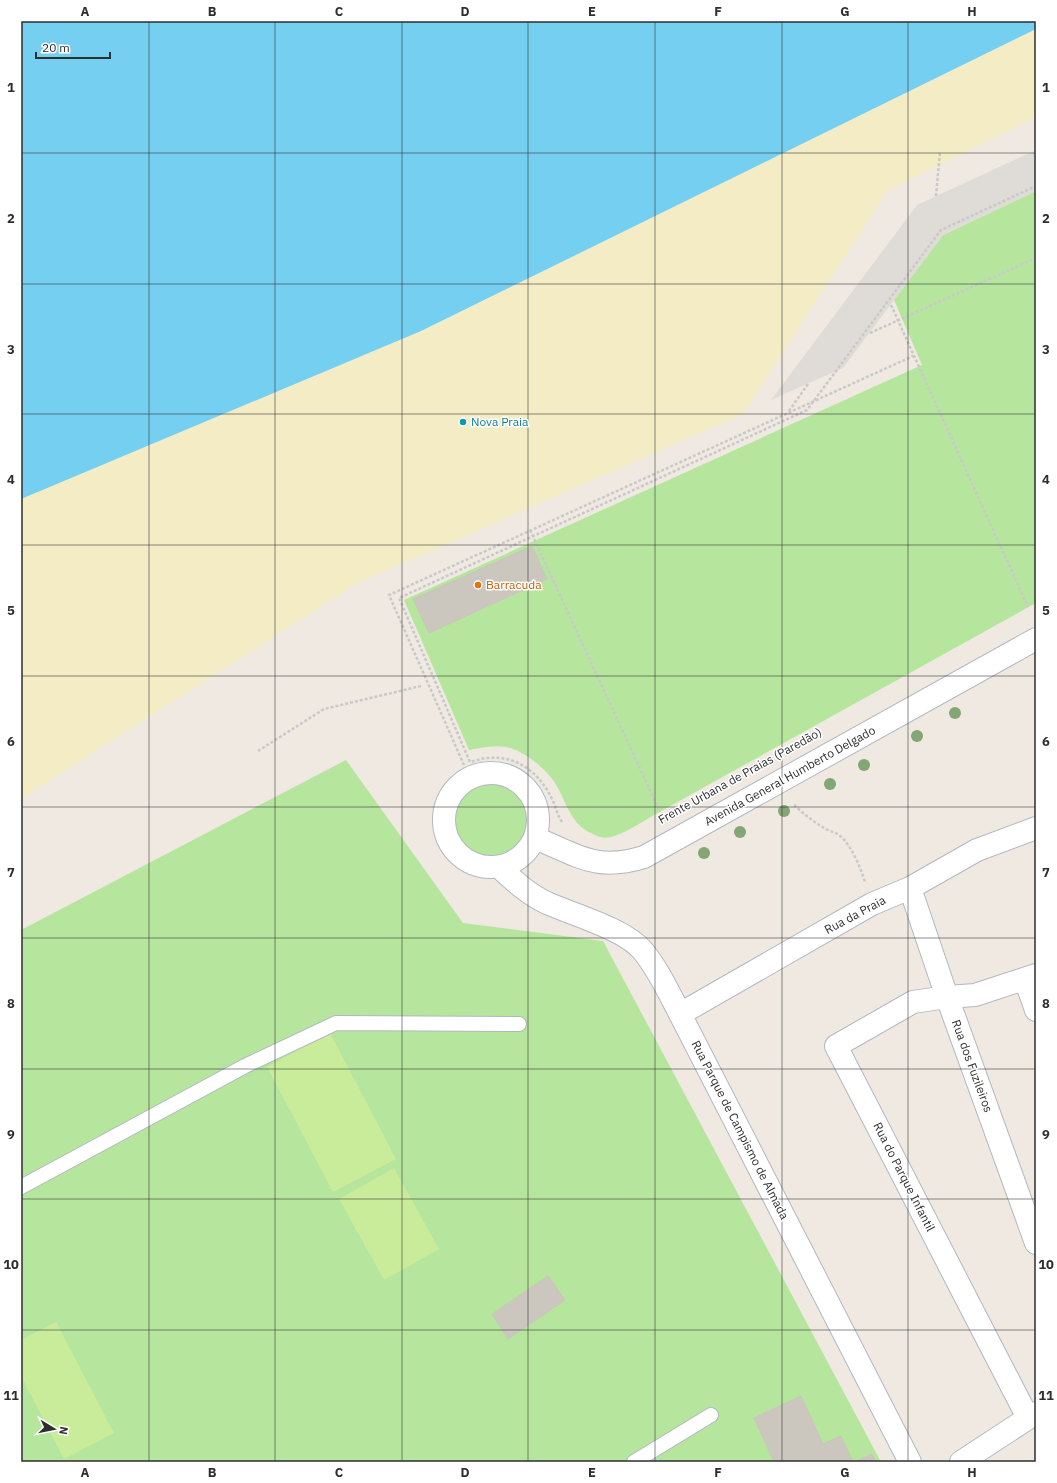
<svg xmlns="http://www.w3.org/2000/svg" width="1057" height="1483" viewBox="0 0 1057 1483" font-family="'IBM Plex Sans',sans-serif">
<rect width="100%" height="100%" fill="#efe9e1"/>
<path fill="#b6e59e" d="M1036 191V603L654 815C642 822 624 834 611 837 605 839 598 837 593 834 567 824 566 794 549 775 538 763 522 750 506 747 493 745 481 748 469 750L404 600 922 365 894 300 943 235Z
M346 760 463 923 603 941 881 1462H21V930Z
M453 820a37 37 0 1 1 74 0a37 37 0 1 1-74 0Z"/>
<path fill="#f3ecc5" d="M1036 29V117L888 190 743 414 356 584 21 799V499L421 331Z"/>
<path fill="#c9ec9a" d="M330 1033 396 1159 333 1192 267 1067Z
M394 1168 439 1249 384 1280 339 1199Z
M56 1322 114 1433 64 1459 21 1376V1340Z"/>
<path fill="#dfdcd8" d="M1036 150V191L943 235 843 368 771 400 917 205Z"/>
<path fill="#75cff0" d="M21 21H1036V29L421 331 21 499Z"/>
<path fill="#cbc7bf" stroke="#cbc5ba" d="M532 546 547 579 429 633 413 599Z
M548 1276 565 1300 508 1339 492 1314Z
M801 1396 823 1444 841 1436 853 1462H774L754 1418Z
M872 1454 875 1462H855Z"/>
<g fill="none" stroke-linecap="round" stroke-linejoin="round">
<defs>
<path id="lane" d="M21 1187 245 1066 336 1023 519 1024
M634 1462 711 1415"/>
<path id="street" d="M444 820a47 47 0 1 1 94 0a47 47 0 1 1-94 0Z
M535 838C578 855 595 872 644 857L1036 639
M499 867C514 881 528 894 547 903 574 915 625 929 643 951 658 969 669 993 680 1014L910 1462
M910 888 947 997 1036 1243
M1025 979 1036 1010
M680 1014 872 904 910 888 977 850 1036 828
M1028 1418 836 1046 913 1002 947 997 975 995 1036 975
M961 1462 1036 1413"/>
</defs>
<use href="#lane" stroke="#b4b7c1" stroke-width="16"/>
<use href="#street" stroke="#b4b7c1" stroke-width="24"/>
<path stroke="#c9c9c9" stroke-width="2.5" stroke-dasharray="3 2" stroke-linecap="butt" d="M936 196 940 152
M891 305 1028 607
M870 333 1036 258
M789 411 808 384
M530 530 660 812
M258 751 324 709 421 686
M464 765 389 595 913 356
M794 805C804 814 815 823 826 829 831 832 836 832 840 836 851 844 861 869 865 882
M562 822C557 815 556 807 552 799 540 774 518 755 488 758 482 758 476 761 470 762L399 598 807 410 941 230 1036 186"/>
<use href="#lane" stroke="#fff" stroke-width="14"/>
<use href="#street" stroke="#fff" stroke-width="22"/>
</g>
<g fill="#84a574">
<circle cx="955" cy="713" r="6"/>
<circle cx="917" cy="736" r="6"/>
<circle cx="864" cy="765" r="6"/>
<circle cx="830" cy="784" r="6"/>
<circle cx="784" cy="811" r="6"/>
<circle cx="740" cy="832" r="6"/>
<circle cx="704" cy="853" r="6"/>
</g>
<path fill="none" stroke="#2e2e2e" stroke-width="1" stroke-opacity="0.55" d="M149 21V1462M275 21V1462M402 21V1462M528 21V1462M655 21V1462M782 21V1462M908 21V1462M21 153H1036M21 284H1036M21 414H1036M21 545H1036M21 676H1036M21 807H1036M21 938H1036M21 1069H1036M21 1199H1036M21 1330H1036"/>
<circle fill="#0f9aa8" stroke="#fff" stroke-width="1.5" cx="463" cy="422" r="4"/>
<circle fill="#e8710a" stroke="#fff" stroke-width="1.5" cx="478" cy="585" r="4"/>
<g text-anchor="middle" stroke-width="3" stroke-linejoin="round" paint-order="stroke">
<g font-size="12" fill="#0d838f" stroke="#fff" text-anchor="start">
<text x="471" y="426">Nova Praia</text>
</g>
<g font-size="12" fill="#c56008" stroke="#fff" text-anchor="start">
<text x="486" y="589">Barracuda</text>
</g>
<g font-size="12" fill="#2e2e2e" stroke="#fff">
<text transform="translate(740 776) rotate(-29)" y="4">Frente Urbana de Praias (Paredão)</text>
<text transform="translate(790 776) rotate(-29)" y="4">Avenida General Humberto Delgado</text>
<text transform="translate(855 915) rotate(-28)" y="4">Rua da Praia</text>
<text transform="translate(972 1066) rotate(70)" y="4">Rua dos Fuzileiros</text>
<text transform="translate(740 1130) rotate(63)" y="4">Rua Parque de Campismo de Almada</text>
<text transform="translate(904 1177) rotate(63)" y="4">Rua do Parque Infantil</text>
</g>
</g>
<rect width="1057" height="1483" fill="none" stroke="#ffffff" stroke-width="44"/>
<g transform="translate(54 1429) rotate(100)" stroke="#ffffff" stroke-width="3" paint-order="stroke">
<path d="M0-3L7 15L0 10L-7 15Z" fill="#2e2e2e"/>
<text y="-6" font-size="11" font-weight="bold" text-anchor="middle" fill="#2e2e2e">N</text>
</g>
<path d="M36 52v6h74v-6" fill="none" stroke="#2e2e2e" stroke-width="2"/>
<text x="42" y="52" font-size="12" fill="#2e2e2e" stroke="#ffffff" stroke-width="3" paint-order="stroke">20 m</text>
<rect x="22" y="22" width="1013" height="1439" fill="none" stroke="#2e2e2e" stroke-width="1.5"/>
<g font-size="13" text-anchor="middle" font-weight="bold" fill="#2e2e2e">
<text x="85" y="16">A</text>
<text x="212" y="16">B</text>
<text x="339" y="16">C</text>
<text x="465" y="16">D</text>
<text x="592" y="16">E</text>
<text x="718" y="16">F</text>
<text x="845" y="16">G</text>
<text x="972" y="16">H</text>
<text x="11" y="92">1</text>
<text x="1046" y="92">1</text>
<text x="11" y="223">2</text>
<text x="1046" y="223">2</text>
<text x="11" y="354">3</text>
<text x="1046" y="354">3</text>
<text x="11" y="484">4</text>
<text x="1046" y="484">4</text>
<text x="11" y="615">5</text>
<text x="1046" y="615">5</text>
<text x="11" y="746">6</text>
<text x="1046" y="746">6</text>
<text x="11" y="877">7</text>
<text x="1046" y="877">7</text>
<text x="11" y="1008">8</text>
<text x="1046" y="1008">8</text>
<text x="11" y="1139">9</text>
<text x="1046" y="1139">9</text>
<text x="11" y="1269">10</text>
<text x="1046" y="1269">10</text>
<text x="11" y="1400">11</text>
<text x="1046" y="1400">11</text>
<text x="85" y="1477">A</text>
<text x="212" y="1477">B</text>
<text x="339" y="1477">C</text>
<text x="465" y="1477">D</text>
<text x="592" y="1477">E</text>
<text x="718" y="1477">F</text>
<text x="845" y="1477">G</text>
<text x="972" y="1477">H</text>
</g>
</svg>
